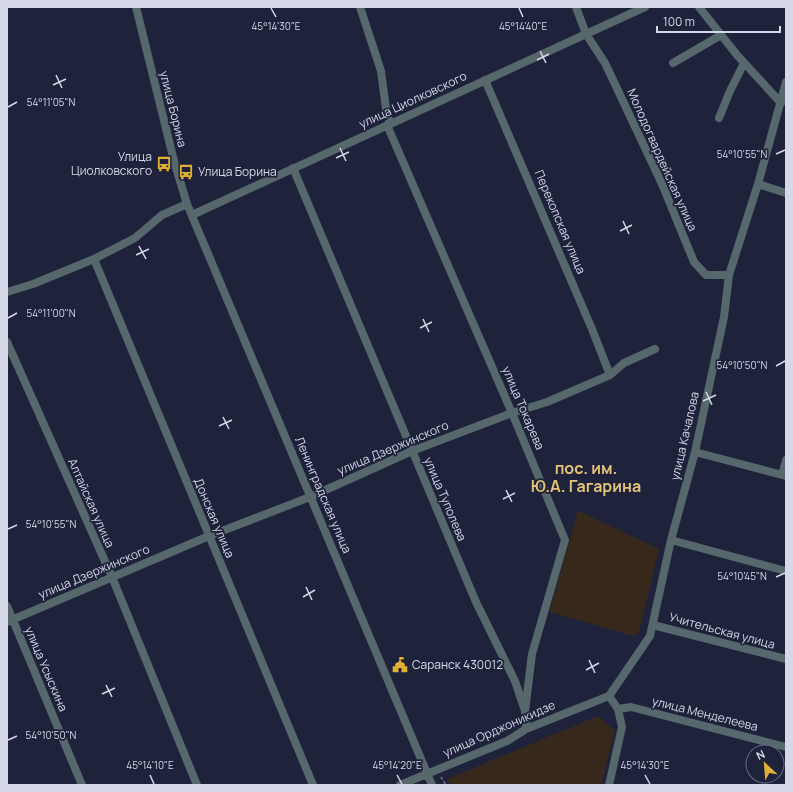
<svg xmlns="http://www.w3.org/2000/svg" width="793" height="792" viewBox="0 0 793 792" font-family="Manrope,sans-serif">
<rect width="100%" height="100%" fill="#1f223b"/>
<path fill="#36291c" d="M579 511 659 549 639 633 633 636 551 612 550 610 577 513Z
M598 716 601 718 615 731 601 785H450L447 779Z"/>
<g fill="none" stroke-linecap="round" stroke-linejoin="round">
<path stroke="#74778c" stroke-width="1.5" stroke-dasharray="3 2" stroke-linecap="butt" d="M441 777 446 785"/>
<path stroke="#57686c" stroke-width="8" d="M136 7 174 161 187 204 432 785
M360 7 381 71 386 109 390 124
M576 7 586 34 605 63 662 184 694 262 706 275H729
M699 7 737 55 781 103
M673 63 721 35
M485 80 592 329 610 375
M719 118 730 91 744 63
M387 125 512 413 565 540 532 654 525 711
M293 168 476 602 515 681 525 711 526 729
M758 184 786 193
M192 215 645 7
M94 259 313 785
M7 292 33 284 94 259 135 238 162 215 187 204
M7 342 112 577 197 785
M695 452 786 476
M782 475 786 460
M671 540 786 571
M7 606 82 785
M7 622 209 536 310 497 412 451 512 413 547 402 610 375 624 363 655 349
M653 625 786 659
M618 709 631 707 786 747
M400 785 507 741 526 729 609 696
M609 785 622 727 618 709 609 696 650 636 671 540 695 452 724 317 729 275 758 184 786 82"/>
</g>
<path fill="none" stroke="#d5d8e9" stroke-width="1.5" d="M271 8 276 17M519 8 523 17M540 51 546 63M537 60 549 54M56 75 62 88M53 85 66 79M8 107 17 102M340 148 346 161M776 154 785 150M336 158 349 152M623 221 629 234M620 231 632 225M139 246 146 259M136 255 149 249M8 318 17 313M423 319 429 332M420 328 432 322M776 366 785 361M706 392 712 405M703 401 716 395M223 417 229 429M219 426 232 420M506 490 512 502M503 499 515 493M8 529 17 525M776 577 785 573M306 587 312 600M303 597 315 590M589 660 595 673M586 670 599 663M106 685 112 697M102 694 115 688M8 740 17 736M150 775 154 784M397 775 402 784M645 775 650 784"/>
<defs>
<symbol id="bus-bare" viewBox="-9 -9 18 18"><path d="M-5-6H5V4H4V6H2V4H-2V6H-4V4H-5ZM-3.5-4V0h7V-4ZM-3.5 1.2v1.5H-2V1.2ZM2 1.2v1.5H3.5V1.2Z" fill="#dfb034" stroke="#1f223b" stroke-width="2.5" paint-order="stroke"/></symbol>
<symbol id="civic-bare" viewBox="-9 -9 18 18"><path d="M-.6-6.5H3V-4.5H.6V-3L4-1V1h2V6H-6V1h2V-1L-.6-3ZM-1.2 2.5V6h2.4V2.5Z" fill="#dfb034" stroke="#1f223b" stroke-width="2.5" paint-order="stroke"/></symbol>
</defs>
<g fill-rule="evenodd">
<use href="#bus-bare" x="153" y="153" width="22" height="22"/>
<use href="#bus-bare" x="175" y="161" width="22" height="22"/>
<use href="#civic-bare" x="389" y="654" width="22" height="22"/>
</g>
<g text-anchor="middle" stroke-width="3.5" stroke-linejoin="round" paint-order="stroke">
<g font-size="12" fill="#d5d8e9" stroke="#1f223b">
<text transform="translate(413 100) rotate(-25)" y="4">улица Циолковского</text>
<text transform="translate(173 109) rotate(76)" y="4">улица Борина</text>
<text transform="translate(662 160) rotate(66)" y="4">Молодогвардейская улица</text>
<text transform="translate(560 222) rotate(67)" y="4">Перекопская улица</text>
<text transform="translate(523 408) rotate(67)" y="4">улица Токарева</text>
<text transform="translate(685 436) rotate(-77)" y="4">улица Качалова</text>
<text transform="translate(393 448) rotate(-23)" y="4">улица Дзержинского</text>
<text transform="translate(323 495) rotate(67)" y="4">Ленинградская улица</text>
<text transform="translate(445 499) rotate(67)" y="4">улица Туполева</text>
<text transform="translate(91 503) rotate(66)" y="4">Алтайская улица</text>
<text transform="translate(214 518) rotate(67)" y="4">Донская улица</text>
<text transform="translate(94 572) rotate(-23)" y="4">улица Дзержинского</text>
<text transform="translate(722 631) rotate(15)" y="4">Учительская улица</text>
<text transform="translate(46 669) rotate(67)" y="4">улица Усыскина</text>
<text transform="translate(705 714) rotate(14)" y="4">улица Менделеева</text>
<text transform="translate(499 729) rotate(-24)" y="4">улица Орджоникидзе</text>
</g>
<g font-size="12" fill="#d5d8e9" stroke="#1f223b" text-anchor="start">
<text x="152" y="161" text-anchor="end">Улица<tspan x="152" dy="14">Циолковского</tspan></text>
<text x="198" y="176">Улица Борина</text>
<text x="412" y="669">Саранск 430012</text>
</g>
<g font-size="16" font-weight="bold" fill="#e2c278" stroke="#1f223b">
<text x="586" y="474">пос. им.<tspan x="586" dy="18">Ю.А. Гагарина</tspan></text>
</g>
</g>
<g font-size="10" text-anchor="middle" fill="#d5d8e9" stroke="#1f223b" stroke-width="3.5" stroke-linejoin="round" paint-order="stroke">
<text x="276" y="30">45°14'30"E</text>
<text x="523" y="30">45°14'40"E</text>
<text x="51" y="106">54°11'05"N</text>
<text x="742" y="158">54°10'55"N</text>
<text x="51" y="317">54°11'00"N</text>
<text x="742" y="369">54°10'50"N</text>
<text x="51" y="528">54°10'55"N</text>
<text x="742" y="580">54°10'45"N</text>
<text x="51" y="739">54°10'50"N</text>
<text x="150" y="769">45°14'10"E</text>
<text x="397" y="769">45°14'20"E</text>
<text x="645" y="769">45°14'30"E</text>
</g>
<rect width="793" height="792" fill="none" stroke="#d5d8e9" stroke-width="16"/>
<g transform="translate(765 764) rotate(334)"><circle r="19" fill="#1f223b" stroke="#686b81"/>
<path d="M0-3L7 15L0 10L-7 15Z" fill="#dfb034"/>
<text y="-6" font-size="11" font-weight="bold" text-anchor="middle" fill="#d5d8e9">N</text>
</g>
<path d="M657 26v6h123v-6" fill="none" stroke="#d5d8e9" stroke-width="2"/>
<text x="663" y="26" font-size="12" fill="#d5d8e9" stroke="#1f223b" stroke-width="3" paint-order="stroke">100 m</text>
</svg>
